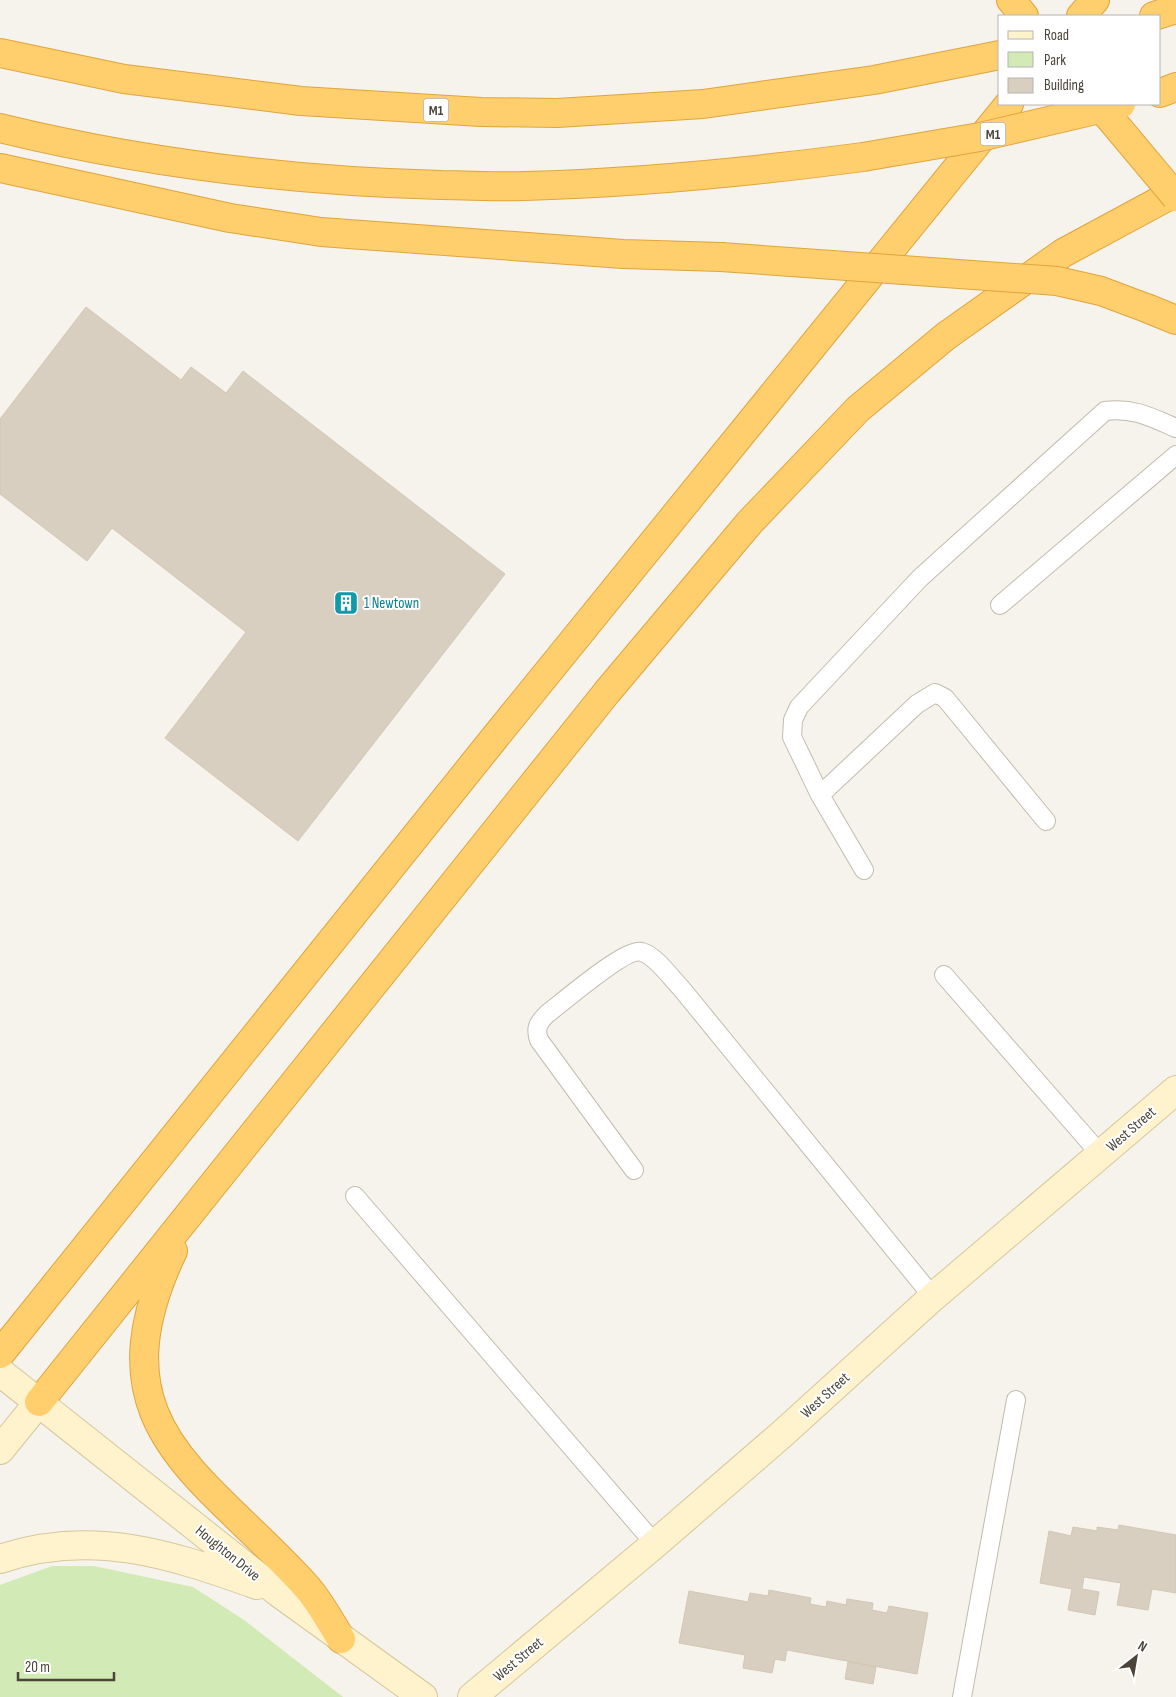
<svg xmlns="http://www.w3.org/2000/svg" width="1176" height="1697" viewBox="0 0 1176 1697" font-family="'Sofia Sans Condensed',sans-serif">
<rect width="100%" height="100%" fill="#f6f3ec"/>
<path fill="#d2eab5" d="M52 1566H94L193 1587 244 1620 343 1697H0V1585Z"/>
<path fill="#d8cfc1" stroke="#d3c7b4" d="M86 307 181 380 191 367 226 393 243 371 505 574 298 841 165 738 246 632 112 528 87 561 0 494V419Z
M1119 1525 1176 1535V1593L1152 1589 1148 1610 1117 1605 1121 1583 1084 1577 1082 1589 1099 1592 1095 1615 1068 1610 1072 1589 1040 1583 1049 1531 1071 1536 1073 1527 1097 1531V1527L1118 1530Z
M769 1590 811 1598 810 1604 826 1607 827 1601 846 1605 847 1599 873 1603 872 1610 887 1613 889 1606 928 1613 917 1674 787 1650 785 1661 775 1659 772 1673 743 1668 745 1655 679 1643 689 1591 748 1602 750 1593 768 1596Z
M848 1662 876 1667 873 1684 845 1679Z"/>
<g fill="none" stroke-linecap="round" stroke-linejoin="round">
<defs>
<path id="lane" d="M1000 605 1176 455
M820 795 917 704 935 693 945 698 1046 821
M864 870 820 795 792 737 793 720 799 707 920 578 1105 411C1132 407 1151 417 1176 428
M944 975 1101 1155
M634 1170 539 1040C535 1028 538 1023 547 1014 563 1002 626 947 642 952 656 956 671 978 681 988L933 1297
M355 1196 655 1544
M962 1697 1016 1400"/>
<path id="secondary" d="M0 1372 279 1593 423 1697
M0 1450 39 1402
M0 1559C91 1528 170 1554 257 1585
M472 1697 655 1544 781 1435 933 1297 1176 1090"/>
<path id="highway" d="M1011 0 1024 16
M1081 16 1095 0
M1154 16 1176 9
M0 53 124 79 301 101 481 112 557 113 703 104 874 80 1000 55
M1160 93 1176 87
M0 128C144 163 292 181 441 185 468 185 496 187 524 186 637 183 750 172 863 157
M0 168 230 218 321 232 623 254 721 257
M1149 309 1176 320
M173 1251C90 1426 202 1472 305 1585 319 1600 330 1621 341 1639
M0 1354 492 741 1009 104
M39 1402 607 692 750 522 858 409 946 336 1063 253 1176 192"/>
</defs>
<use href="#lane" stroke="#c2bbae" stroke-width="20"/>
<use href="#secondary" stroke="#d6c79b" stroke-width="30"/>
<use href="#highway" stroke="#e0a43c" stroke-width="30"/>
<use href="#lane" stroke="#fff" stroke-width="18"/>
<use href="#secondary" stroke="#fff3cd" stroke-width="28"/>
<use href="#highway" stroke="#ffcf6e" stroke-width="28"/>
<defs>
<path id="highway-bridge" d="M1098 104 1176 197
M863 157 980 137 1121 104
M721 257 1057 281 1101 291 1149 309"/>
</defs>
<use href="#highway-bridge" stroke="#e0a43c" stroke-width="30" stroke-linecap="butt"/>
<use href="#highway-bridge" stroke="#ffcf6e" stroke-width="28"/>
</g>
<defs>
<symbol id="building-square" viewBox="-11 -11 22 22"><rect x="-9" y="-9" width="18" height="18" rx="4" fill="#0f9aa8" stroke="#fff"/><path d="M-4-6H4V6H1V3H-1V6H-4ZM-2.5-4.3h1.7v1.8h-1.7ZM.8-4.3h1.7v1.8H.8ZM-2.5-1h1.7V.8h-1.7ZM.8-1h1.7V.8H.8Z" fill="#fff"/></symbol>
</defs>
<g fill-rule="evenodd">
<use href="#building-square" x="332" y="589" width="28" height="28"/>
</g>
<g text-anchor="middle" stroke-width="4" stroke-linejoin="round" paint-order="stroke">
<g fill="#fff" stroke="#817c74" stroke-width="1">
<rect x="423.5" y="98.5" width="25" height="23" rx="4"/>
<rect x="980.5" y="122.5" width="25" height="23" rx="4"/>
</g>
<g font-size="14" font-weight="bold" fill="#4b4439">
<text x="436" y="115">M1</text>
<text x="993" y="139">M1</text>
</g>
<g font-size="15" fill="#0d838f" stroke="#fff" text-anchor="start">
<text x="364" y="608">1 Newtown</text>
</g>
<g font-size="15" fill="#4b4439" stroke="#fff">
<text transform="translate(1131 1129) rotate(-41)" y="5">West Street</text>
<text transform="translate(825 1395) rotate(-42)" y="5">West Street</text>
<text transform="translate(228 1553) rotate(39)" y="5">Houghton Drive</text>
<text transform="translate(518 1659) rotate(-40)" y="5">West Street</text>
</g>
</g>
<rect x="998" y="15" width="162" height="90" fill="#ffffff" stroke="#b7b4b0"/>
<rect x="1008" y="31" width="25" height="8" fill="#fff3cd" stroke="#b7b4b0"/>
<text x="1044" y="40" font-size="15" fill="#4b4439">Road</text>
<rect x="1008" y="52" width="25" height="15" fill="#d2eab5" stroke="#b7b4b0"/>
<text x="1044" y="65" font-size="15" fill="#4b4439">Park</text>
<rect x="1008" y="78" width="25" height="15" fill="#d8cfc1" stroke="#b7b4b0"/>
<text x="1044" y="90" font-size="15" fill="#4b4439">Building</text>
<g transform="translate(1136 1657) rotate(31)" stroke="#ffffff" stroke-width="4" paint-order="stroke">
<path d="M0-4L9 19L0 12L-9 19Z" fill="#4b4439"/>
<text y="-8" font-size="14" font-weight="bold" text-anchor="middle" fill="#4b4439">N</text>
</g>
<path d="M18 1672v8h96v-8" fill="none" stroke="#4b4439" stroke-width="2.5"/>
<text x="25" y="1672" font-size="15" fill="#4b4439" stroke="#ffffff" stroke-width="4" paint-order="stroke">20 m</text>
</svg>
